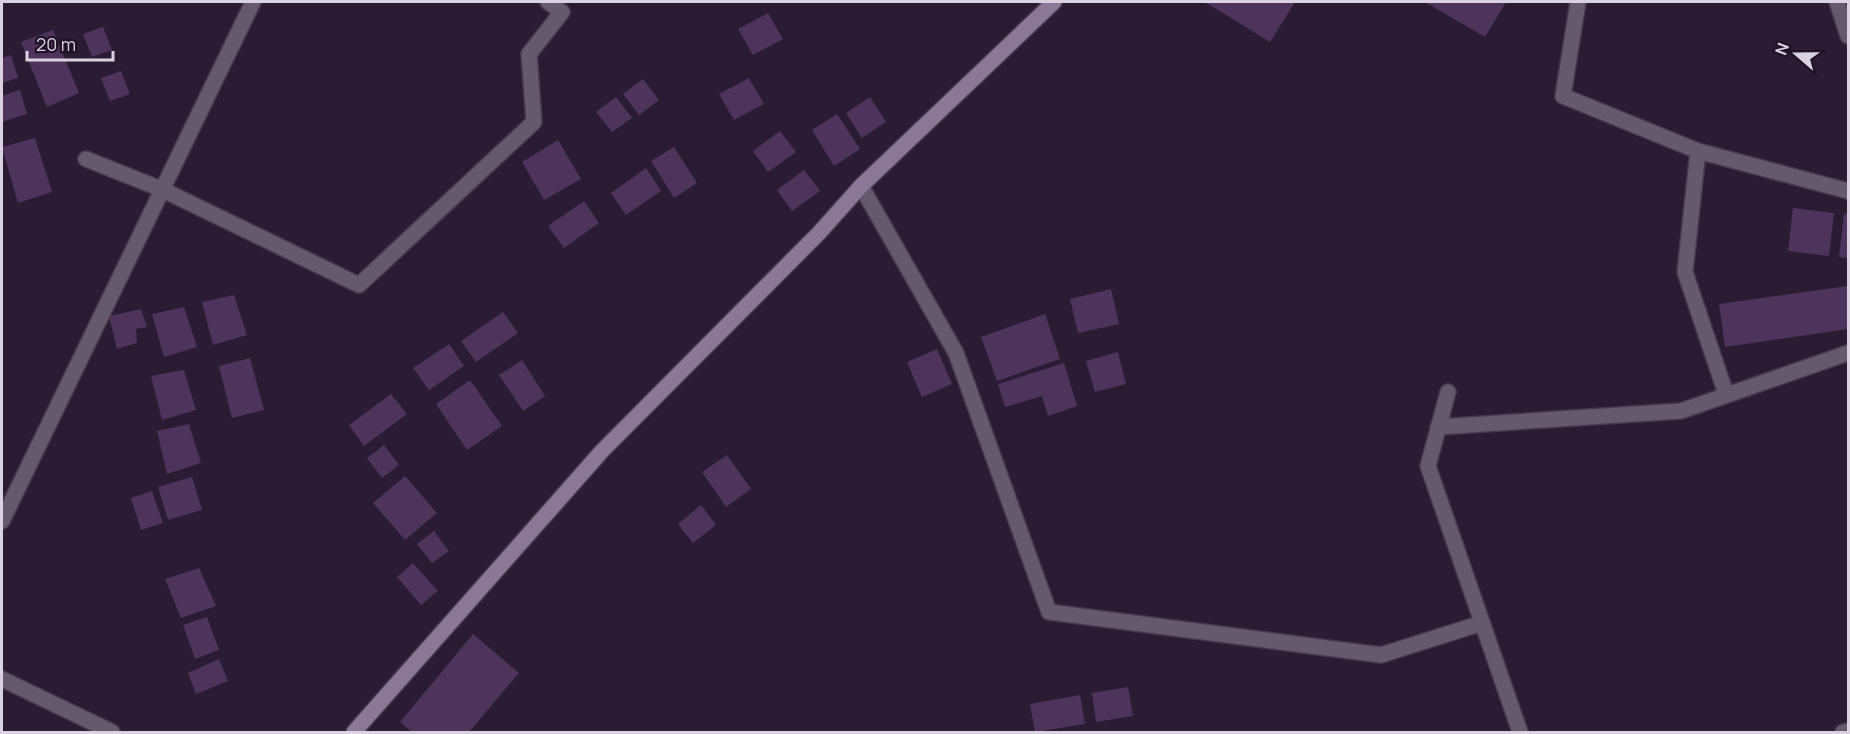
<svg xmlns="http://www.w3.org/2000/svg" width="1850" height="734" viewBox="0 0 1850 734" font-family="Manrope,sans-serif">
<rect width="100%" height="100%" fill="#2a1c32"/>
<path fill="#4e345c" d="M1205 2H1295L1270 42Z
M1425 2H1506L1485 37Z
M768 13 783 39 753 55 738 29Z
M103 27 112 50 92 57 83 34Z
M53 30 79 93 47 107 21 42Z
M11 55 18 78 2 83V58Z
M121 71 130 94 110 101 101 78Z
M749 78 764 104 734 120 719 94Z
M643 79 659 100 639 115 623 94Z
M20 90 27 114 2 122V96Z
M616 97 632 118 612 132 596 112Z
M870 97 886 122 862 138 846 113Z
M837 114 860 149 834 166 812 130Z
M780 131 796 152 768 172 753 151Z
M35 138 52 192 18 203 2 147Z
M558 140 581 179 544 200 522 162Z
M674 147 697 183 674 198 651 161Z
M646 168 661 191 626 215 611 193Z
M804 170 820 191 792 211 777 190Z
M584 201 599 223 564 248 548 226Z
M1793 208 1834 213 1829 256 1788 251Z
M1844 214H1848V258L1839 257Z
M1848 286V329L1725 347 1719 304Z
M1111 289 1119 324 1078 333 1070 299Z
M234 295 247 335 213 345 202 302Z
M184 307 197 347 164 357 152 314Z
M141 309 147 327 136 329 137 343 117 349 109 316Z
M503 312 518 333 476 362 461 341Z
M1045 314 1060 359 997 381 981 337Z
M449 344 464 366 429 390 413 368Z
M937 349 952 384 922 397 907 362Z
M1118 352 1126 384 1095 392 1086 361Z
M250 358 264 410 232 418 219 366Z
M522 360 545 396 523 411 499 375Z
M1064 363 1077 406 1048 416 1042 396 1005 407 998 384Z
M184 370 196 410 162 420 151 376Z
M470 380 502 426 467 450 436 404Z
M391 394 407 414 364 446 349 425Z
M189 424 201 463 167 474 157 431Z
M384 445 399 465 382 478 367 458Z
M727 455 751 489 726 507 702 472Z
M405 476 437 513 405 540 373 503Z
M192 477 202 510 168 520 158 487Z
M152 491 163 523 141 530 131 498Z
M701 505 716 525 693 543 678 524Z
M434 531 449 551 432 563 417 544Z
M413 563 438 591 421 605 397 577Z
M199 568 216 606 181 618 165 579Z
M207 617 219 650 195 659 183 625Z
M473 634 519 673 469 732H412L400 722Z
M219 659 228 681 196 694 188 673Z
M1128 687 1133 716 1096 722 1092 693Z
M1080 695 1085 724 1035 732 1030 704Z"/>
<g fill="none" stroke-linecap="round" stroke-linejoin="round">
<defs>
<path id="street" d="M1578 2 1563 96 1698 151 1685 272 1726 394
M1837 2 1848 36
M1698 151 1848 191
M86 159 161 189 359 285 534 122 529 54 562 12 548 2
M861 186 956 353 1049 612 1381 655 1482 623
M1448 392 1428 466 1520 732
M1438 427 1681 411 1848 353
M2 521 253 2
M2 679 112 732
M1843 732 1848 731"/>
<path id="secondary" d="M354 732 602 451 819 233 861 186 1054 2"/>
</defs>
<use href="#street" stroke="#46394e" stroke-width="18"/>
<use href="#secondary" stroke="#46394e" stroke-width="18"/>
<use href="#street" stroke="#65596c" stroke-width="15"/>
<use href="#secondary" stroke="#8a7896" stroke-width="15"/>
</g>
<rect width="1850" height="734" fill="none" stroke="#dbd2e1" stroke-width="6"/>
<g transform="translate(1796 54) rotate(290)" stroke="#201328" stroke-width="4.5" paint-order="stroke">
<path d="M0-4.5L10 22L0 15L-10 22Z" fill="#dbd2e1"/>
<text y="-9" font-size="16" font-weight="bold" text-anchor="middle" fill="#dbd2e1">N</text>
</g>
<path d="M27 51v9h86v-9" fill="none" stroke="#dbd2e1" stroke-width="3"/>
<text x="36" y="51" font-size="18" fill="#dbd2e1" stroke="#201328" stroke-width="4.5" paint-order="stroke">20 m</text>
</svg>
